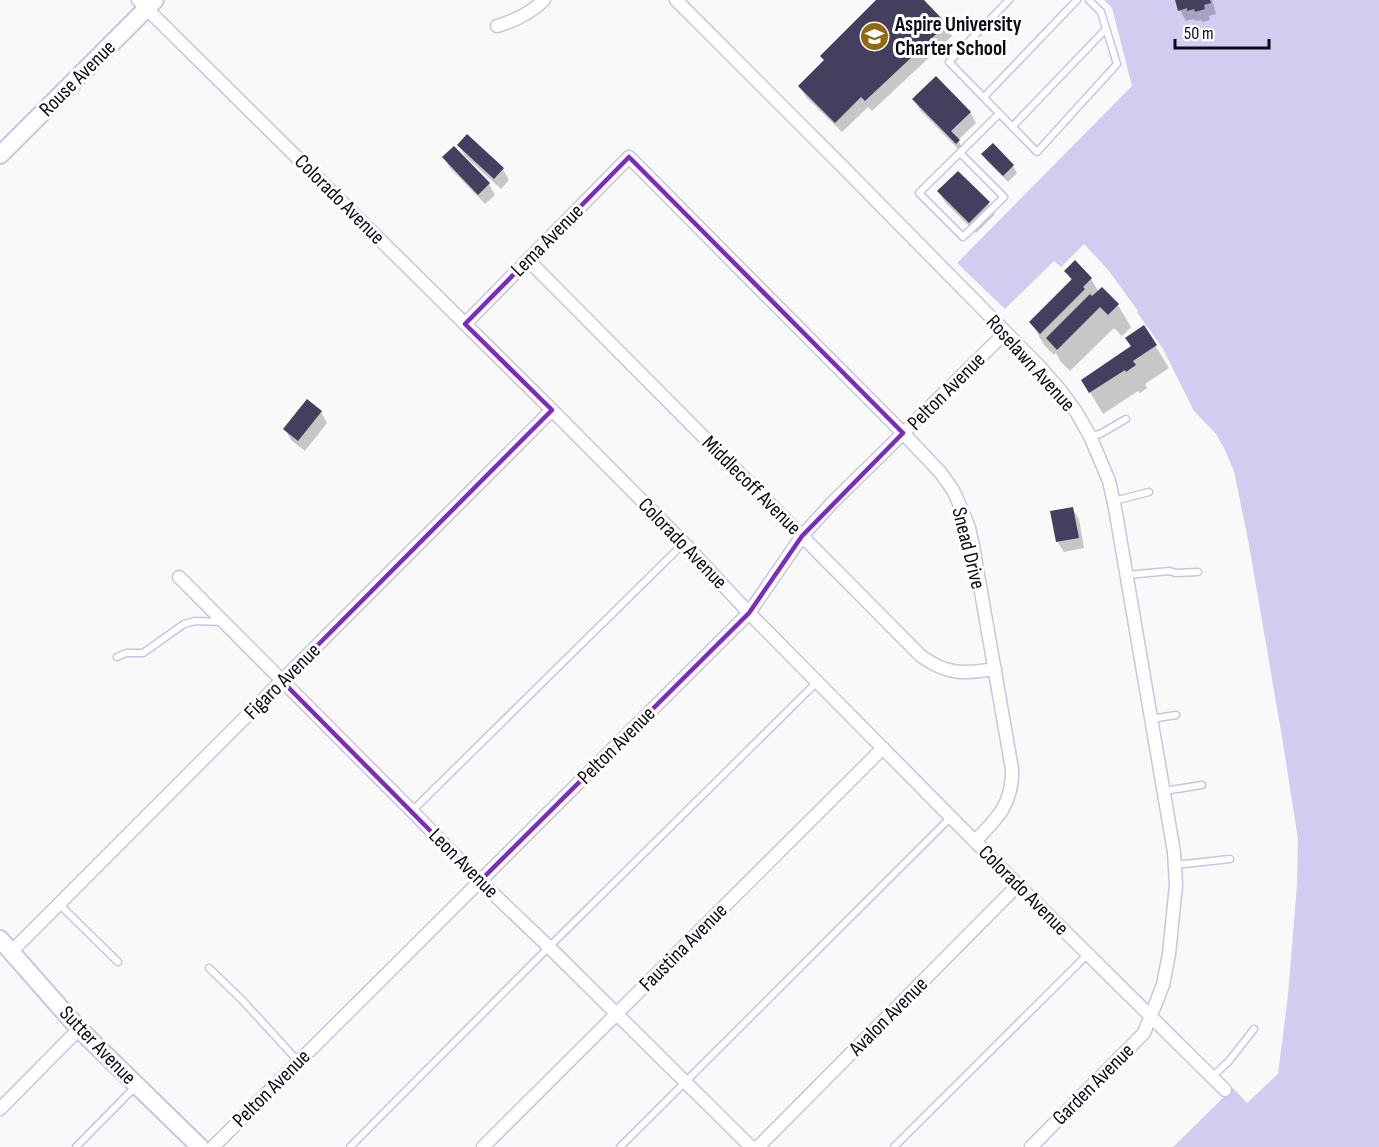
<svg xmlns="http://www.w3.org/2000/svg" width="1379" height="1147" viewBox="0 0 1379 1147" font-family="'Sofia Sans Condensed',sans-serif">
<rect width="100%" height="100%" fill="#f9f9f9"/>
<path fill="#d2ccf0" d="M1104 0H1379V1147H1173L1233 1088 1247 1103 1278 1074 1288 995 1297 885 1298 839 1282 737 1249 545 1234 471 1224 448 1216 434 1194 411 1163 349 1137 312 1138 311 1109 271 1084 244 1061 267 1054 261 1005 309 957 263 1132 86 1112 8Z"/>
<path fill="#0003" d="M879 0H922L945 25 952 36 872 111 868 107 842 132 806 97 800 87 825 62 822 57Z
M1177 0H1212L1216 14 1209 16 1210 20 1203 22 1201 20 1195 21 1194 19 1186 21 1180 10Z
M914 99 970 112 976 123 958 140 965 152 963 154 920 110Z
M459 145 503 169 509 180 501 189 465 156Z
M983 154 1013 166 1017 173 1008 182 987 161Z
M444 158 489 184 495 195 485 204 450 168Z
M939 192 988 203 995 214 976 233 945 202Z
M1066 272 1091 279 1099 292 1102 289 1118 305 1131 327 1122 336 1114 328 1070 371 1060 361 1056 353 1054 355 1044 345 1031 322 1072 282Z
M1144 327 1169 368 1145 384 1147 388 1140 393 1138 391 1103 414 1083 380 1132 347Z
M321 412 327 423 305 451 291 440 285 429Z
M1072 508 1079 519 1084 548 1064 552 1057 541Z"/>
<path fill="#453f5f" d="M876 0H924L947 24 865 101 861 97 835 123 798 86 824 60 820 56Z
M1175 0H1210L1211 3 1204 5 1205 9 1195 12 1194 9 1187 11V8L1178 11Z
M936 76 971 112 951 131 960 140 956 144 912 99Z
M467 134 504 168 494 179 457 145Z
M993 143 1014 165 1003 176 981 154Z
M454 146 490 183 478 195 442 157Z
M958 171 990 202 969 223 937 191Z
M1075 260 1092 278 1083 287 1085 289 1040 334 1029 322 1072 279 1064 271Z
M1102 287 1119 304 1108 315 1100 307 1057 350 1046 338 1090 294 1092 296Z
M1144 325 1157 345 1133 361 1136 365 1126 372 1125 370 1089 393 1081 380 1131 346 1125 338Z
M307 399 322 411 298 441 283 429Z
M1073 507 1079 538 1056 542 1050 511Z"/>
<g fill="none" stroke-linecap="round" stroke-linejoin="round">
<defs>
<path id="lane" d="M1009 0 949 62 1037 152 1117 64 1101 12 1089 0
M984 97 1077 0
M1012 127 1106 29
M960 153 1004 197 963 237 919 193 999 114
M1090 436 1100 434 1126 419
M1114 501 1149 492
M1127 575 1170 571 1175 573 1198 572
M117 657 126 653H143L184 624 195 621 223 622
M1151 719 1176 715
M1164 791 1202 785
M412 811 684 543
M1175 865 1230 859
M59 904 118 962
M209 968 243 1001 298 1061
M1212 1077 1229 1061 1254 1029
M76 1147 136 1086
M350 1147 549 947 817 682
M620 1147 951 817
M894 1147 1089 953"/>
<path id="street" d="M138 0 552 410 684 543 749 613 1018 885 1225 1090
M676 0 839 163 1040 367 1060 390 1075 410 1090 436 1109 481 1115 508 1174 852 1176 885 1169 954 1163 985 1144 1033 1031 1147
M497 26C514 21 531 13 544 0
M528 260 921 656C947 675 964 674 995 669
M465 324 629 157 903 433 940 472 953 490 962 510 969 528 973 546 1012 769C1013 803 998 818 975 841
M179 577 412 811 480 881 549 947 751 1147
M12 951 552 410
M0 1109 79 1029
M213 1147 749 613 802 536 832 503 1005 333
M483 1147 883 748
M758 1147 1018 885"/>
<path id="secondary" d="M0 155 155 0
M0 939 79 1029 200 1147"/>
</defs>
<use href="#lane" stroke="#c9c4e5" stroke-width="9"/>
<use href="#street" stroke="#c9c4e5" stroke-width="15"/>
<use href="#secondary" stroke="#c9c4e5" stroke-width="20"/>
<use href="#lane" stroke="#fff" stroke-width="6"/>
<use href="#street" stroke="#fff" stroke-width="12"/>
<use href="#secondary" stroke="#fff" stroke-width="16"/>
</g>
<path fill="none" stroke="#7b2cbf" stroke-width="4.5" stroke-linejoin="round" d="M629 157 903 433 802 536 749 613 480 881 282 681 552 410 465 324Z"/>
<defs>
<symbol id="school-disc" viewBox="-11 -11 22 22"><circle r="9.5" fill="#8f6a0e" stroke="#fff"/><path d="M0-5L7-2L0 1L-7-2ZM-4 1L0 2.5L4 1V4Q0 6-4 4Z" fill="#fff"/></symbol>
</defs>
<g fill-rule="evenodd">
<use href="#school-disc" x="858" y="20" width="33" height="33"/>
</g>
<g text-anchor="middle" stroke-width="6" stroke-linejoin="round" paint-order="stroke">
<g font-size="21" font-weight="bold" fill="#0d0a15" stroke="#fff" text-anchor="start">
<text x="895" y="31">Aspire University<tspan x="895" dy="24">Charter School</tspan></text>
</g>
<g font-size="21" fill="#0d0a15" stroke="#fff">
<text transform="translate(77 78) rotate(-45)" y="7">Rouse Avenue</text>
<text transform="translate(340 199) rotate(45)" y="7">Colorado Avenue</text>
<text transform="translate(547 240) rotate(-45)" y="7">Lema Avenue</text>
<text transform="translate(1031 363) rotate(48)" y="7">Roselawn Avenue</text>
<text transform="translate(946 391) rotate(-45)" y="7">Pelton Avenue</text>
<text transform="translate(752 485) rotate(45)" y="7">Middlecoff Avenue</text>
<text transform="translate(683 543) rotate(46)" y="7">Colorado Avenue</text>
<text transform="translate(969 548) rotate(76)" y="7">Snead Drive</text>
<text transform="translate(282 681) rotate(-45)" y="7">Figaro Avenue</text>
<text transform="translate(616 745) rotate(-45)" y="7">Pelton Avenue</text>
<text transform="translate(464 863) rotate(45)" y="7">Leon Avenue</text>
<text transform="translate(1024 890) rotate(45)" y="7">Colorado Avenue</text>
<text transform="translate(683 947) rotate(-45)" y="7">Faustina Avenue</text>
<text transform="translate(888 1016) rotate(-45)" y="7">Avalon Avenue</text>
<text transform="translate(98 1045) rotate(46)" y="7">Sutter Avenue</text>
<text transform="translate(1093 1084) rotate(-45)" y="7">Garden Avenue</text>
<text transform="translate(271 1088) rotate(-45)" y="7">Pelton Avenue</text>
</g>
</g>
<path d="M1175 39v9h94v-9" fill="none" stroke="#0d0a15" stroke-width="3"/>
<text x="1184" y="39" font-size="18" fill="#0d0a15" stroke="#ffffff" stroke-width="4.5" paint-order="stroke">50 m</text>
</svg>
